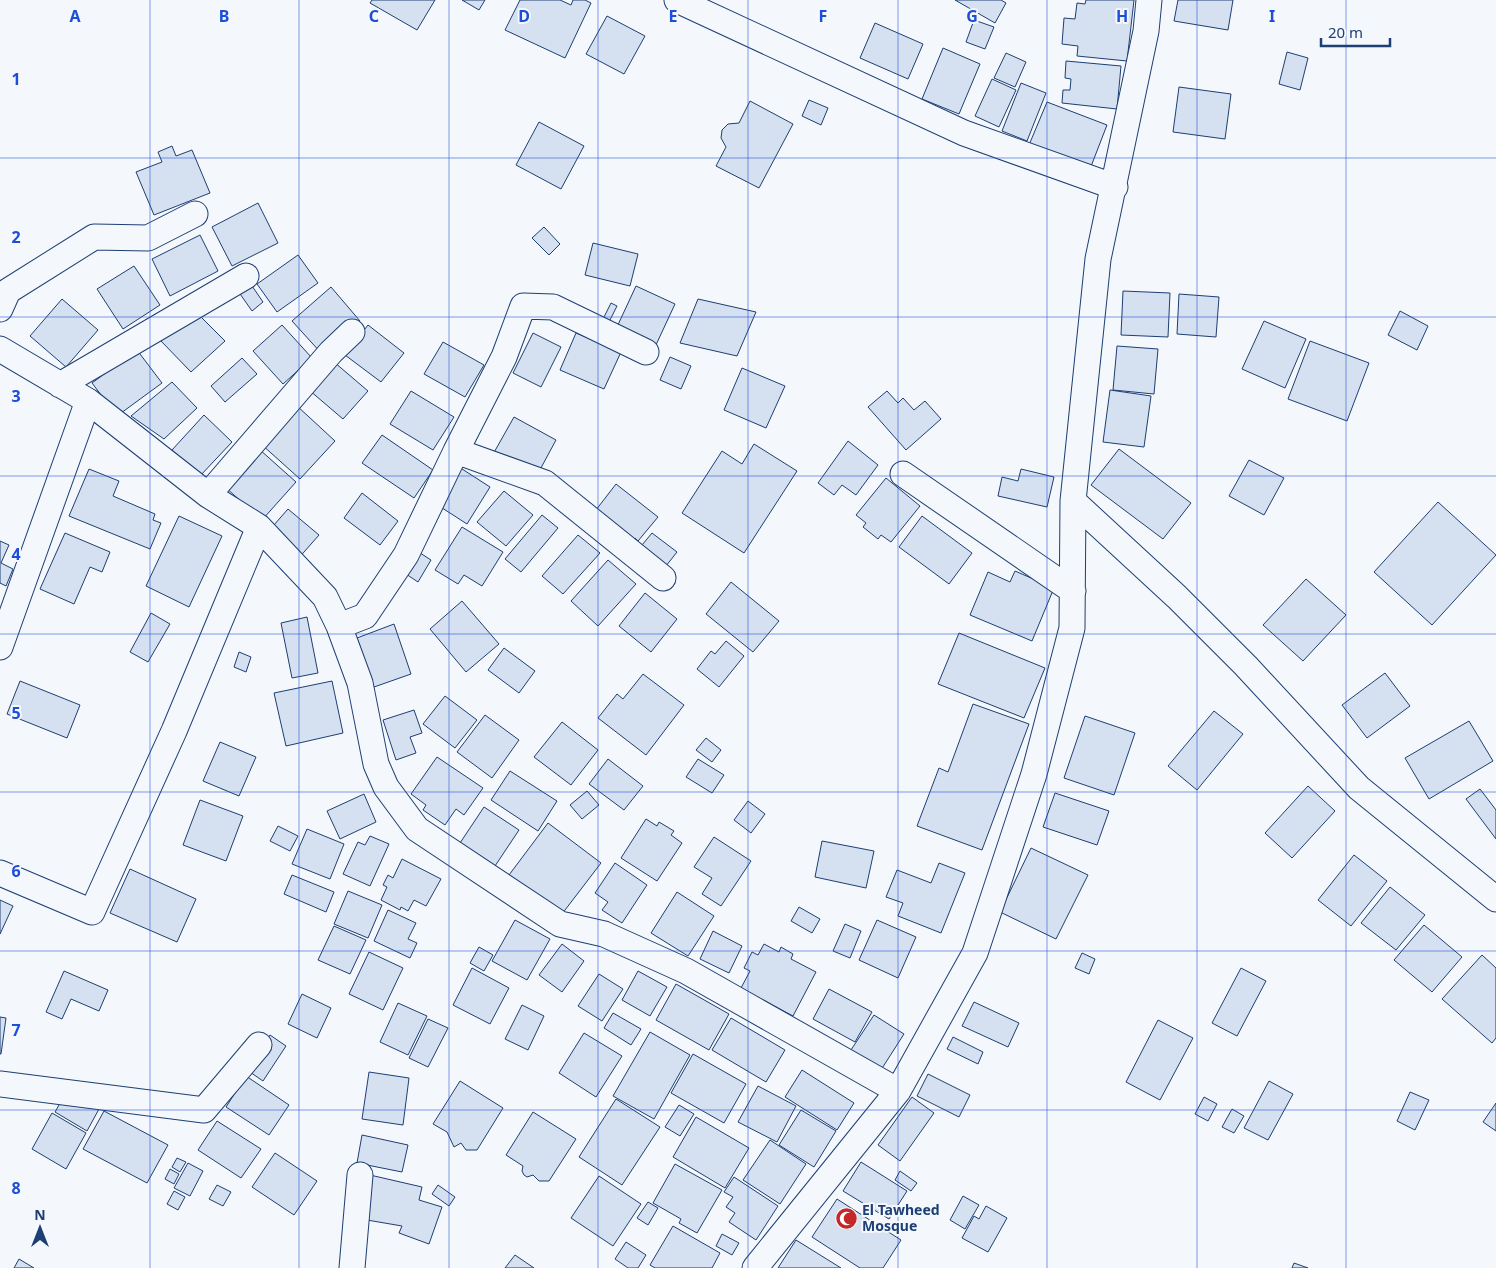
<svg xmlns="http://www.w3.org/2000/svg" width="1496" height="1268" viewBox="0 0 1496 1268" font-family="'Noto Sans',sans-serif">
<rect width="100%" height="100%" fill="#f4f7fb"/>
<path fill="#d5e0f0" stroke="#1d3f73" d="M372 0H435L417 30 370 3Z
M462 0H485L479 10Z
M520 0H560L571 5 573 0H585L591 3 565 58 505 30Z
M955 0H1001L1006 3 995 23Z
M1086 0H1134L1127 61 1077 56 1078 46 1062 44 1064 18 1075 19 1077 3 1085 4Z
M1178 0H1233L1228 30 1174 21Z
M607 16 645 36 624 74 586 54Z
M974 20 994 27 985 49 966 42Z
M875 23 923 44 908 79 860 58Z
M943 48 980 64 959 114 922 99Z
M1287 52 1308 58 1300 90 1279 84Z
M1006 53 1026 62 1015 87 994 78Z
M1066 61 1121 66 1117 109 1062 103 1063 90H1070L1071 79 1065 78Z
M992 79 1016 90 999 127 975 116Z
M1021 83 1046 93 1027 141 1002 131Z
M1179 87 1231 94 1225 139 1173 132Z
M809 100 828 108 821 125 802 116Z
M750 101 793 124 759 188 716 166 726 147 721 138 722 130 728 124 739 123Z
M1047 102 1107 125 1090 169 1029 145Z
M539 122 584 146 561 189 516 165Z
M172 146 176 156 192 150 210 193 154 215 136 172 162 162 158 152Z
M258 203 278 243 232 266 212 227Z
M544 227 560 244 549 255 532 238Z
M200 235 218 271 170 296 152 259Z
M593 243 638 254 630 286 585 275Z
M298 255 318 283 277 312 257 284Z
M134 266 160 305 123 329 97 289Z
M250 283 263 302 252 311 238 291Z
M636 286 675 304 655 347 616 329Z
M331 287 360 321 322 354 292 321Z
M1123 291 1170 293 1168 337 1121 335Z
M1179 294 1219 297 1216 337 1177 334Z
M62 299 98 330 66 367 30 336Z
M698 299 756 312 737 356 680 343Z
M611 303 617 306 608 324 602 321Z
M194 310 225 341 191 372 161 341Z
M1400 311 1428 326 1417 350 1388 335Z
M1264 321 1306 339 1285 388 1242 369Z
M282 325 312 358 283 384 253 351Z
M368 325 404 353 381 382 345 355Z
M533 333 561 347 541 387 513 373Z
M576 333 621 352 604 389 560 370Z
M1310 341 1369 363 1347 421 1288 399Z
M443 342 484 365 465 397 424 374Z
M1117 346 1158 349 1154 394 1113 390Z
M137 350 162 383 117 416 92 383Z
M670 357 691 366 681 389 660 380Z
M242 358 257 374 225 402 211 386Z
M334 362 368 391 343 419 309 390Z
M742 368 785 386 766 428 724 410Z
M172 382 197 408 164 439 131 416Z
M1110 390 1151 396 1144 447 1103 442Z
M411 391 454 417 433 450 390 424Z
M887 391 898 403 903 398 914 410 925 401 941 419 906 450 868 407Z
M296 405 335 441 300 479 261 444Z
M204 415 232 442 200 476 172 450Z
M514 417 556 440 535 479 492 456Z
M382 435 433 470 414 498 362 463Z
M848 441 878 465 856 495 842 485 834 495 818 483Z
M754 444 797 471 744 553 682 513 722 451 742 464Z
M259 449 296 482 262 520 225 487Z
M1119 449 1191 503 1163 539 1091 485Z
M1249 460 1284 478 1264 515 1229 496Z
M459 467 490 487 467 524 436 504Z
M89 469 119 481 113 496 155 514 153 520 161 523 150 549 69 516Z
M1021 469 1054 477 1047 507 998 496 1002 477 1018 481Z
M886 478 920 506 891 542 881 535 878 539 863 527 866 523 856 515Z
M616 484 658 517 638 541 635 538 626 548 589 519Z
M504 491 533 515 506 546 477 522Z
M362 493 398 521 380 545 344 518Z
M1438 502 1496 555 1432 625 1374 572Z
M288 509 319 535 297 560 266 534Z
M542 515 558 528 521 572 505 559Z
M179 516 222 536 189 607 146 586Z
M922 516 972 553 949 584 899 547Z
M462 527 503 552 482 586 464 575 458 584 435 570Z
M65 533 110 552 102 572 90 567 74 604 40 589Z
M652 533 677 552 662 571 637 551Z
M578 535 600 553 563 594 542 576Z
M0 541 9 545 1 563 13 569 6 586 0 583Z
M417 551 431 560 418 582 403 572Z
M608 560 636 584 598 626 571 601Z
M1015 571 1054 588 1032 641 970 615 988 572 1010 582Z
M1306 579 1346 615 1303 661 1263 625Z
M731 582 779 621 753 652 706 614Z
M645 593 677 619 651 652 619 626Z
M462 601 499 644 466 672 430 629Z
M151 613 170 624 148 662 130 652Z
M307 617 318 673 292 678 281 623Z
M394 624 411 674 374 687 357 638Z
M959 633 1045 668 1024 718 938 684Z
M726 641 744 656 719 687 697 669 711 651 715 654Z
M504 648 535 671 519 693 488 670Z
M239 652 251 657 246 672 234 667Z
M1385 673 1410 706 1367 738 1342 705Z
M643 674 684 705 646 755 598 718 617 694 623 699Z
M20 681 80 705 67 738 7 714Z
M332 681 343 733 286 746 274 693Z
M445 696 477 720 455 748 423 724Z
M973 704 1029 724 982 850 917 826 939 768 948 772Z
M414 710 422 733 410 737 416 753 396 760 383 720Z
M1214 711 1243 734 1197 790 1168 766Z
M485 715 519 740 492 778 457 752Z
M1085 716 1135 733 1114 795 1064 778Z
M1469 721 1493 761 1429 799 1405 758Z
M562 722 598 750 571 785 534 757Z
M706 738 721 750 712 762 696 750Z
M220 742 256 757 239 796 203 781Z
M437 757 483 788 464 815 456 809 445 825 423 810 426 805 411 794Z
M608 759 643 786 624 810 589 784Z
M698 759 724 775 712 793 686 777Z
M510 771 557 801 538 831 491 800Z
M1308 786 1335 811 1292 858 1265 833Z
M1480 789 1496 810V839L1466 799Z
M587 791 599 805 582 819 570 805Z
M1055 793 1109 811 1097 845 1043 827Z
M364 794 376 822 340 839 327 811Z
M200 800 243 816 226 861 183 845Z
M748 801 765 814 751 833 734 820Z
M484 807 519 830 493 869 458 846Z
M646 819 657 826 659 822 674 831 671 835 682 843 657 881 621 858Z
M548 823 601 863 562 914 509 875Z
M278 826 298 836 290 851 270 841Z
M307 829 344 844 330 879 292 864Z
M370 836 389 844 370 886 343 874 358 842 365 845Z
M714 837 751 861 721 906 702 894 712 878 694 867Z
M822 841 874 851 866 888 815 877Z
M1031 848 1088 875 1056 939 1000 912Z
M1354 855 1387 881 1351 926 1318 900Z
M402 859 441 879 426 906 414 900 408 911 401 907 400 910 381 900 387 887 383 885 388 875 393 878Z
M615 863 647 885 622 923 602 910 608 902 595 893Z
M939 863 965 873 941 933 898 916 903 903 886 897 897 870 931 883Z
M130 869 196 899 177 942 110 913Z
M292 875 334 892 326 912 284 894Z
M1390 887 1425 915 1396 950 1361 923Z
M348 891 382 905 368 938 334 924Z
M677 892 714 916 688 956 651 933Z
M0 900 13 906 0 934Z
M799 907 820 919 812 933 791 921Z
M388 910 416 923 408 939 417 943 410 958 374 941Z
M515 920 550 939 527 980 492 961Z
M877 920 916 937 898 978 859 960Z
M845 924 861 931 850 958 833 951Z
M1424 925 1462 957 1432 992 1394 960Z
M334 926 366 940 350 974 318 960Z
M713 931 742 946 729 973 700 959Z
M562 944 584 961 562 992 539 975Z
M764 944 779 952 781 947 793 954 791 959 816 972 793 1016 741 988 750 971 744 968 752 952 758 955Z
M479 947 493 955 484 971 470 963Z
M369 952 403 968 383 1010 349 994Z
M1082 953 1095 959 1089 974 1075 968Z
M1482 955 1496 968V1038L1492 1043 1442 999Z
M472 968 509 988 490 1024 453 1005Z
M1241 968 1266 981 1237 1036 1212 1023Z
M64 971 108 990 99 1011 71 999 62 1019 46 1012Z
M638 971 667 987 650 1016 622 1000Z
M599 974 623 989 602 1021 578 1006Z
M676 984 729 1014 709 1050 656 1020Z
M829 989 872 1012 855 1042 813 1019Z
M302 994 331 1008 317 1038 288 1024Z
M974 1002 1019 1023 1008 1047 962 1026Z
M398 1003 427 1016 408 1055 380 1042Z
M522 1005 544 1016 528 1050 505 1039Z
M613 1013 641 1029 631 1045 604 1028Z
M874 1015 904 1034 879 1073 849 1053Z
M0 1017 6 1018 1 1054H0Z
M731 1018 785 1050 766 1082 712 1050Z
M428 1019 448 1028 428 1067 409 1058Z
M1158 1020 1193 1038 1160 1100 1126 1082Z
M650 1032 690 1055 654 1119 613 1096Z
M584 1033 622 1056 596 1097 559 1073Z
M270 1035 286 1046 263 1081 247 1070Z
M953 1037 983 1052 978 1064 947 1049Z
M693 1054 746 1084 724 1123 671 1093Z
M802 1070 854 1103 837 1130 785 1097Z
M369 1072 409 1078 403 1125 362 1119Z
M928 1074 970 1095 959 1117 917 1096Z
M246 1076 289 1105 269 1135 226 1107Z
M460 1081 503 1108 477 1150H466L461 1143 454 1147 447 1132 433 1124Z
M1269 1081 1293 1094 1268 1140 1244 1128Z
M758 1086 796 1106 777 1142 738 1122Z
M1410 1092 1429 1100 1415 1130 1397 1121Z
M912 1097 934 1113 900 1161 878 1145Z
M1204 1097 1217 1104 1208 1121 1195 1114Z
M63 1098 99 1109 87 1131 55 1112Z
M616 1099 660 1127 622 1185 579 1157Z
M1496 1103V1131L1483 1122Z
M679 1105 694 1114 680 1136 665 1127Z
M1232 1109 1244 1116 1234 1133 1222 1127Z
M801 1110 836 1131 814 1167 779 1145Z
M104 1111 168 1145 147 1183 83 1149Z
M533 1112 576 1139 549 1181H539L533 1175 527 1177 524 1175 522 1171 523 1166 506 1155Z
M52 1113 86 1133 66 1169 32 1149Z
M696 1117 749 1148 725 1188 673 1157Z
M217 1121 261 1149 241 1178 198 1150Z
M362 1135 408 1145 402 1172 357 1163Z
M770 1140 806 1164 780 1204 743 1180Z
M275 1153 317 1181 294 1215 252 1187Z
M177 1158 186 1162 180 1172 172 1167Z
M861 1162 907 1191 889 1219 843 1191Z
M188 1163 203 1171 190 1196 174 1188Z
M675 1164 722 1190 697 1233 679 1223 681 1219 653 1203Z
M170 1169 179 1174 174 1184 165 1179Z
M900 1171 917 1183 911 1191 895 1180Z
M370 1175 422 1187 419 1200 442 1207 429 1244 399 1233 402 1226 367 1220Z
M599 1176 641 1204 613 1246 571 1218Z
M734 1177 778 1206 756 1240 729 1222 735 1213 726 1207 733 1197 724 1192Z
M217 1185 231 1192 223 1206 209 1199Z
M438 1185 455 1197 449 1206 432 1194Z
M174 1191 185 1197 178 1210 167 1204Z
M963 1196 979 1205 965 1229 950 1220Z
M837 1199 901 1240 883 1268H860L812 1237Z
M648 1202 658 1208 648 1225 637 1218Z
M986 1206 1007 1218 988 1252 962 1238 974 1216 979 1219Z
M673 1226 720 1253 712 1268H655L650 1265Z
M722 1234 739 1243 732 1255 716 1246Z
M796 1240 841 1268H778Z
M626 1242 646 1255 638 1268H628L615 1259Z
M515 1255 534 1268H505Z
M19 1259 34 1268H14Z
M1294 1263 1308 1268H1292Z"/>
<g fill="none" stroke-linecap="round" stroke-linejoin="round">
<defs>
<path id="minor" d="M677 0 964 133 1115 187
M0 309 8 291 94 237 148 238 195 214
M0 349 88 401 208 495 259 527 325 597 339 626 360 683 376 764 386 787 417 829 560 924 604 934 686 971 898 1091
M60 385 246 276
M456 451 504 357 523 306 553 307 646 352
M903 474 1073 591
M208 495 331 352 352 332
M1073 501 1177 597 1246 666 1359 788 1496 899
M339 626 365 616 406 555 456 451 545 483 663 578
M0 647 88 401
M0 873 92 912 174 731 259 527
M0 1084 204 1110 259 1045
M352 1268 360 1175
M755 1268 898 1091 975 953 1034 774 1072 628 1073 501 1098 259 1146 31 1149 0"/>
</defs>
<use href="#minor" stroke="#1d3f73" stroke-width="27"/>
<use href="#minor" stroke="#f4f7fb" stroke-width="25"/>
</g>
<path fill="none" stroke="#1d4ed8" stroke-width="1" stroke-opacity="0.55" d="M150 0V1268M299 0V1268M449 0V1268M598 0V1268M748 0V1268M898 0V1268M1047 0V1268M1197 0V1268M1346 0V1268M0 158H1496M0 317H1496M0 476H1496M0 634H1496M0 792H1496M0 951H1496M0 1110H1496"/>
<defs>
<symbol id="mosque-disc" viewBox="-11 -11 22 22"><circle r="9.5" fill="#c62828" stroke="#f4f7fb"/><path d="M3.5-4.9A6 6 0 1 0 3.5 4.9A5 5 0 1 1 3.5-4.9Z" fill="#fff"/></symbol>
</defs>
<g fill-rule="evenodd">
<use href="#mosque-disc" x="834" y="1206" width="25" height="25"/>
</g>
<g text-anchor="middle" stroke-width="4" stroke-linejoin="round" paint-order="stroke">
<g font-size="14" font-weight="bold" fill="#1d3f73" stroke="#f4f7fb" text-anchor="start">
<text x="862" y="1215">El Tawheed<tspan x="862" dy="16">Mosque</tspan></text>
</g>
</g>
<g font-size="16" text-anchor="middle" font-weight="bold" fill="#1d4ed8" stroke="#f4f7fb" stroke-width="4" stroke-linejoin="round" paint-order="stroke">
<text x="75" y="22">A</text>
<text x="224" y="22">B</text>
<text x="374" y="22">C</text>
<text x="524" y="22">D</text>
<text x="673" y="22">E</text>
<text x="823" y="22">F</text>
<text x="972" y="22">G</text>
<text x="1122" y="22">H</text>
<text x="1272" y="22">I</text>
<text x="16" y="85">1</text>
<text x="16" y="243">2</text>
<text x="16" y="402">3</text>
<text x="16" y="560">4</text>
<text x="16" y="719">5</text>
<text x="16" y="877">6</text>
<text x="16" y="1036">7</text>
<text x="16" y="1194">8</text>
</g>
<g transform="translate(40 1228)" stroke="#f4f7fb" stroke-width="4" paint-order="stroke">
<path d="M0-4L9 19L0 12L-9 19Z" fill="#1d3f73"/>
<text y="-8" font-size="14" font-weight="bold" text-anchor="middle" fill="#1d3f73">N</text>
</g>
<path d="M1321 38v8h69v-8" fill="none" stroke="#1d3f73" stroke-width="2.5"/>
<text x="1328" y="38" font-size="15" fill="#1d3f73" stroke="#f4f7fb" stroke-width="4" paint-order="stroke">20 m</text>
</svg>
